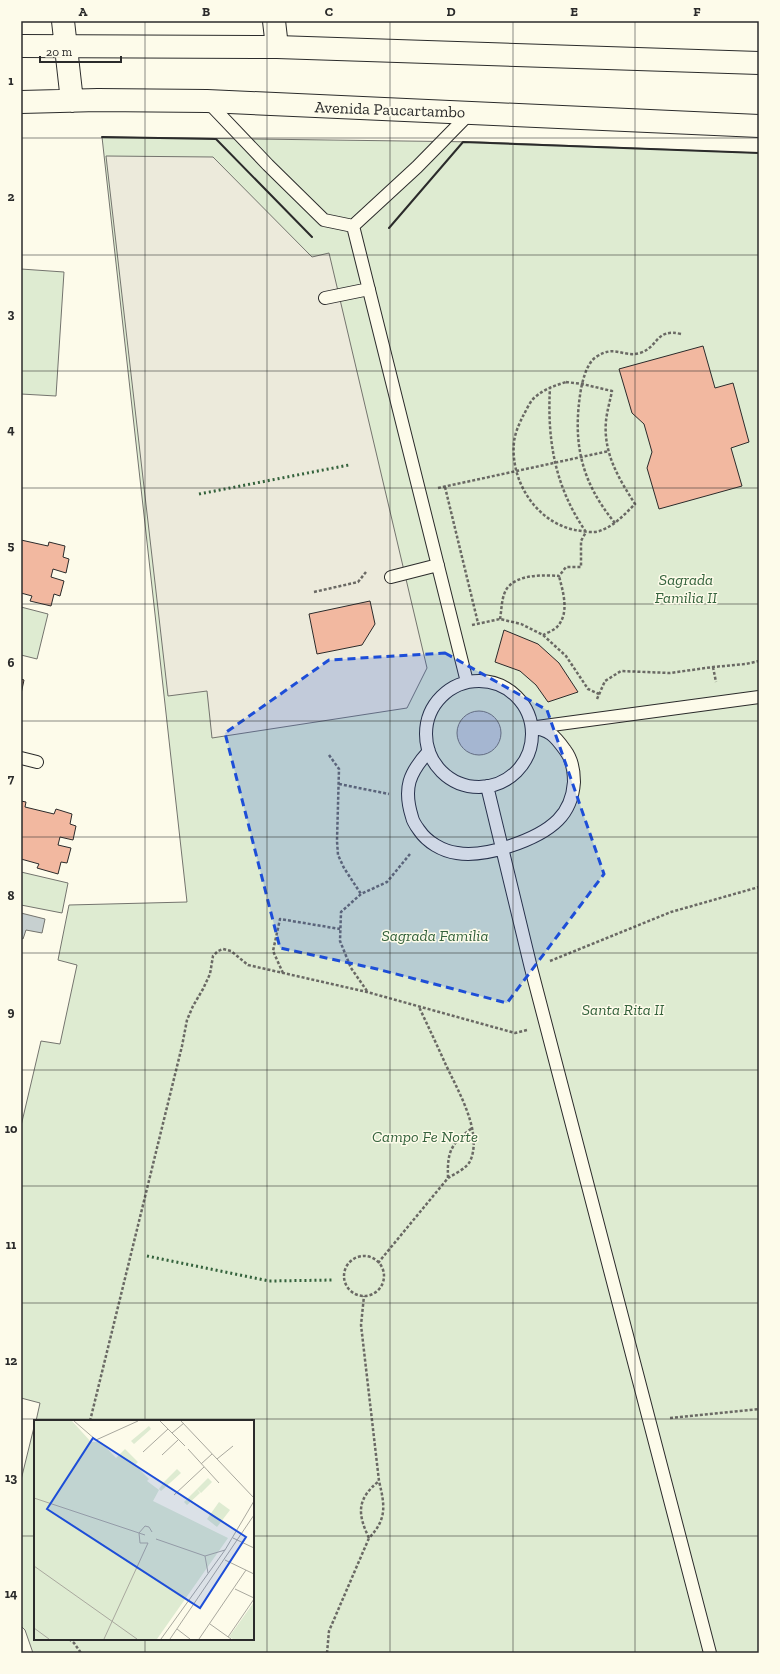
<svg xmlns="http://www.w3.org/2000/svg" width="780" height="1674" viewBox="0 0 780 1674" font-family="'Zilla Slab',serif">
<rect width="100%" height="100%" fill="#fdfbea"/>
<path fill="#deebd1" stroke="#74746e" d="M102 137 480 142 759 153V1653H33L25 1630 21 1626V1480L35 1423V1639H253V1421H36L40 1403 21 1398V1126L41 1041 60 1044 77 965 58 960 69 905 187 902Z
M21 269 64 272 56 396 21 394Z
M21 607 48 614 37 659 21 655Z
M21 872 68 883 62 913 21 905Z"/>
<path fill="#eceadb" stroke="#74746e" d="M106 156 213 157 312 257 329 253 427 668 407 708 212 738 207 691 168 696Z"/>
<path fill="#c7d0d0" stroke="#74746e" d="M457 733a22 22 0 1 1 44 0a22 22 0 1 1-44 0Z
M21 913 45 919 42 933 26 930 23 939 21 938Z"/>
<path fill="#f2b8a0" stroke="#2b2b2b" d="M703 346 715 388 733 383 749 442 731 448 742 486 659 509 647 468 652 452 644 424 632 413 619 369Z
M21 540 48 546 49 542 65 546 63 557 69 559 66 573 53 569 51 577 64 581 60 596 54 594 51 606 30 601 32 596 21 593Z
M370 601 375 624 362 645 317 654 309 614Z
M504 630 538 644 559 663 578 692 548 702 536 685 520 671 495 662Z
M21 679 24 680 21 694Z
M21 801 26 802 25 807 54 814 56 809 72 814 70 824 76 826 73 840 60 837 58 845 71 848 67 863 61 862 58 874 37 868 39 864 21 859Z"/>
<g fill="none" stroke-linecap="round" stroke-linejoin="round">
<defs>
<path id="lane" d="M207 101 268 165 324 220 353 226
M353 226 467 682
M353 226 417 167 470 113
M325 298 369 289
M391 577 438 565
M426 734a53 53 0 1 1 106 0a53 53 0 1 1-106 0Z
M537 727 759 697
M429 751C409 773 403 788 412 817 413 822 416 826 419 830 427 842 442 851 457 853 485 858 538 840 558 820 568 810 573 796 574 782 574 771 572 759 565 750 555 736 549 729 532 728
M21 758 37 762
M487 786 531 968 710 1653"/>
<path id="street" d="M274 21 277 47"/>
<path id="secondary" d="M63 21 72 101
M21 46 277 47 759 63
M21 102 98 100 207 101 759 126"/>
</defs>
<use href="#lane" stroke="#2b2b2b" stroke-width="14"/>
<use href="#street" stroke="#2b2b2b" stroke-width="24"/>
<use href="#secondary" stroke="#2b2b2b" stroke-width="24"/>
<path stroke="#6a6964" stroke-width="2.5" stroke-dasharray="3 2" stroke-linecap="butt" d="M566 382 582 384 612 391C610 401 607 411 606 421 603 453 619 479 635 504 625 514 615 525 602 530 594 534 583 531 575 530 536 522 510 481 514 442 515 433 519 424 523 416 526 411 529 403 534 398 544 389 554 386 566 382Z
M445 487 478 623
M438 488 609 451
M615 523C581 482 572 442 581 389 583 379 587 363 596 357 615 344 623 358 640 353 659 347 655 328 681 334
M314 592 358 582 366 572
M500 619C502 609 501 594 509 586 521 574 544 575 559 576L566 567H581V541L586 532C555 487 547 441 550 387
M472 625 500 619 521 624 543 635 566 656 588 689 599 694
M543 635C547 633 554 630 557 627 570 613 563 592 559 576
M713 667 716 682
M597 699 605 681 621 671 670 673 713 667 746 664 759 661
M329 755 339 769 337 841 338 855 344 868 361 894
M339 784 389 794
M550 961 671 912 759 887
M283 973 273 951 280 919 340 929
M367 991 351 968 340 941 341 912 361 894 387 882 410 854
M448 1178C447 1151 451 1144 472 1128
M344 1276a20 20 0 1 1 40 0a20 20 0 1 1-40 0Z
M378 1263 448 1178C456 1173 468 1168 471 1159 482 1130 457 1089 445 1063 437 1045 428 1026 419 1007
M670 1418 759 1409
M90 1421 182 1046 187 1020 193 1006 203 989 210 974 213 956 218 951 223 949 231 951 248 965 367 992 515 1033 527 1030
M369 1538C357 1513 357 1499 379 1481
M69 1639 74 1643 81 1653
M327 1653 329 1631 369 1538C387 1519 385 1506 379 1481L361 1325 364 1296"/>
<use href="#lane" stroke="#fdfbea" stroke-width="12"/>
<use href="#street" stroke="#fdfbea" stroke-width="22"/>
<use href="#secondary" stroke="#fdfbea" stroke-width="22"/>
<path stroke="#34623c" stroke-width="3" stroke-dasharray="2 3" stroke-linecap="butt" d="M199 494 349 465
M147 1256 269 1281 334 1280"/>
<path stroke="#2b2b2b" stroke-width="2" d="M102 137 216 139 312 237
M389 228 463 142 759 153"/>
</g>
<path fill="#1d4ed8" fill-opacity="0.2" stroke="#1d4ed8" stroke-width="3" stroke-dasharray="8 5" stroke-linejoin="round" d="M445 653 547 710 604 874 507 1003 377 969 280 948 225 733 329 660Z"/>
<path fill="none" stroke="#2b2b2b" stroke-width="1" stroke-opacity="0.55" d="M145 21V1421M267 21V1653M390 21V1653M513 21V1653M635 21V1653M21 138H759M21 255H759M21 371H759M21 488H759M21 604H759M21 721H759M21 837H759M21 953H759M21 1070H759M21 1186H759M21 1303H759M21 1419H759M21 1536H35M253 1536H759M145 1639V1653"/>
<g text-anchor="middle" stroke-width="3" stroke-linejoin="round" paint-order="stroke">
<g font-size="16" fill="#2b2b2b" stroke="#fdfbea">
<text transform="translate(390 109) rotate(2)" y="6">Avenida Paucartambo</text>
</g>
<g font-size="16" font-style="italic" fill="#34623c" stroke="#fdfbea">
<text x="686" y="585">Sagrada<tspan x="686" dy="18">Familia II</tspan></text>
<text x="435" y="941">Sagrada Familia</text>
<text x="623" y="1015">Santa Rita II</text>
<text x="425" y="1142">Campo Fe Norte</text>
</g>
</g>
<g transform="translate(34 1420)">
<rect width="220" height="220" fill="#fdfbea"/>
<path d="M0 1H38L57 22H67L82 38 91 29 104 42 101 45 115 59 113 61 125 70 119 81 194 118 123 219H0ZM115 6 117 9 100 24 97 21ZM143 49 147 53 127 71 125 69 130 62ZM174 58 178 62 167 73 163 69ZM163 69 166 73 153 85 150 82ZM185 82 196 90 183 107 173 99ZM220 182V219H199L195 217Z" fill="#deebd1"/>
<path fill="none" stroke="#a9a89e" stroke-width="1" d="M40 1 62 20 104 1M126 1 151 26M147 1 220 78M138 13 150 3M154 29 185 63M109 32 134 9M128 35 144 20M183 39 199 26M167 44 178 34M140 75 170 47M0 78 111 115M199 118 220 128M122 119 171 136 191 130M114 123H106L105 113 111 106 115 107 118 112M171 136 174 153M191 140 220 154M0 146 103 219M201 169 220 178M176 204 197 219M0 208 15 219M143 209 156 219M194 217 220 179M70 219 114 123M127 219 191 130 220 81M136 219 220 95M165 219 212 150"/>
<path fill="#1d4ed8" fill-opacity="0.15" stroke="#1d4ed8" stroke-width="2" d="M59 18 212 117 166 188 13 89Z"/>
<rect width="220" height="220" fill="none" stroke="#2b2b2b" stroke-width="2"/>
</g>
<rect width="780" height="1674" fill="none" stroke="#fdfbea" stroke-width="44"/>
<path d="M40 56v6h81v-6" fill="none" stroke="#2b2b2b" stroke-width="2"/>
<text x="46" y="56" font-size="12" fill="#2b2b2b" stroke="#fdfbea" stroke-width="3" paint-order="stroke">20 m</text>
<rect x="22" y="22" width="736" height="1630" fill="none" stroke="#2b2b2b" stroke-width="1.5"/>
<g font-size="13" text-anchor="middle" font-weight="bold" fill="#2b2b2b">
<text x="83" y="16">A</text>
<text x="206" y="16">B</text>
<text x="329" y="16">C</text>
<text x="451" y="16">D</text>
<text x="574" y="16">E</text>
<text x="697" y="16">F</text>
<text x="11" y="85">1</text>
<text x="11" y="201">2</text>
<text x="11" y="318">3</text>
<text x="11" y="434">4</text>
<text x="11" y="550">5</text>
<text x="11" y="667">6</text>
<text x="11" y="783">7</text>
<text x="11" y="900">8</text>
<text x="11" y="1016">9</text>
<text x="11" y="1133">10</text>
<text x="11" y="1249">11</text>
<text x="11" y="1365">12</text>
<text x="11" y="1482">13</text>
<text x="11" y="1598">14</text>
</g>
</svg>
